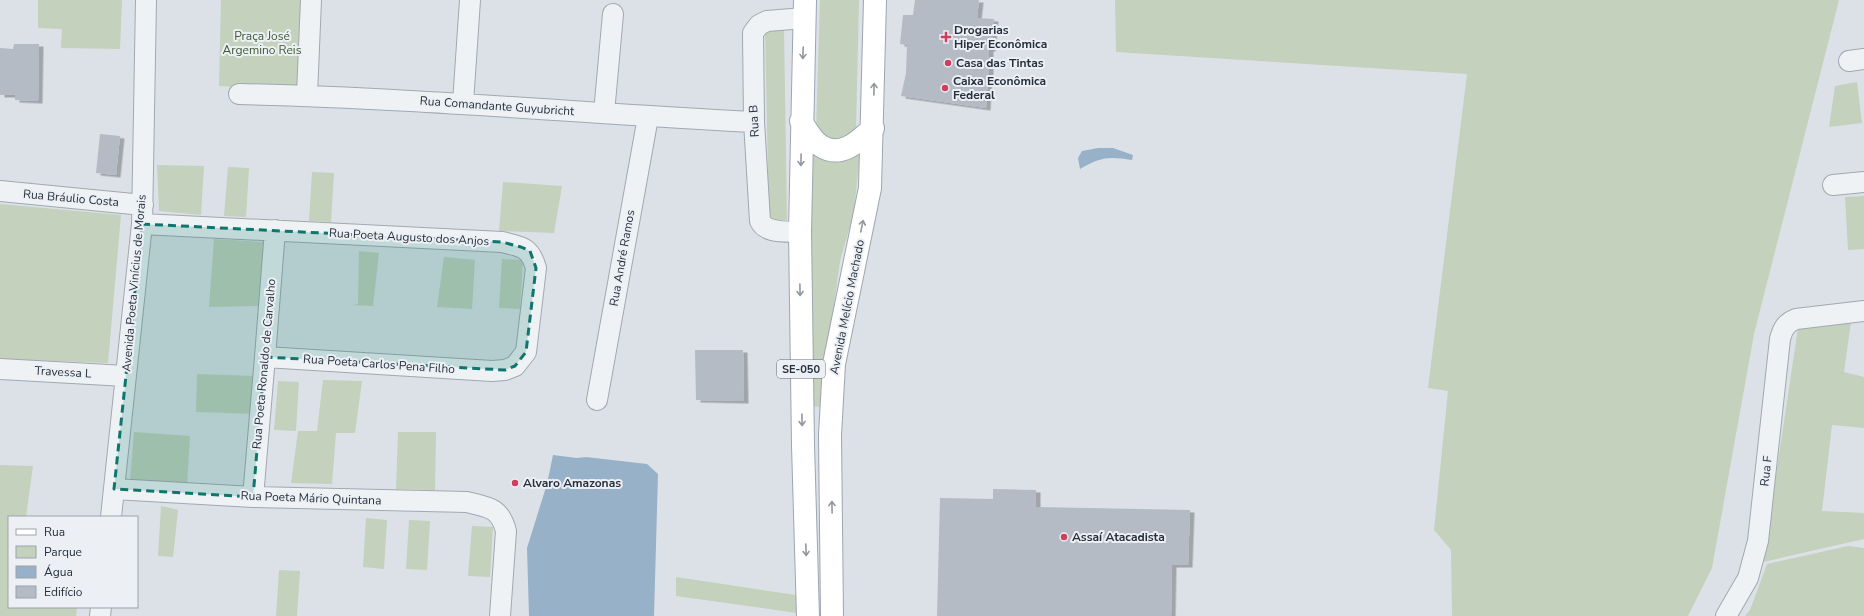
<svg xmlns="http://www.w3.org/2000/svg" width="1864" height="616" viewBox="0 0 1864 616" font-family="'Nunito Sans',sans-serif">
<defs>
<filter id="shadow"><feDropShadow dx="4.5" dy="2.5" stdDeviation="0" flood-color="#0004"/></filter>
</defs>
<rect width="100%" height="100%" fill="#dce1e7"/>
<path fill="#c3d1bd" d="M38 0H122L120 49 61 48 62 29 38 28Z
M221 0H304L303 91 219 86Z
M820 0H859L856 130 849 139 832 144 816 130Z
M1115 0H1839L1754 334 1712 568 1688 616H1452L1451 550 1434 530 1448 391 1428 388 1467 74 1116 52Z
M773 28 784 30 787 220H769L765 31Z
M1857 82 1862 123 1829 127 1835 86Z
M804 150C830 164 833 167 860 152L854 212 840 261 820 407 811 406Z
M157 165 204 166 201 215 159 211Z
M228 167 249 168 246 217 224 216Z
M312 172 334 173 331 222 309 221Z
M503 182 562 186 554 233 499 231Z
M1864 196V249L1848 250 1845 197Z
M0 204 121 215 108 363 0 359Z
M214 239 264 242 261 306 209 307Z
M359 251 379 253 373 306 353 305 358 304Z
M444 257 475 260 472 309 437 307Z
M502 259 523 260 520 309 499 308Z
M1851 322 1844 372 1864 377V428L1832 425 1822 511 1864 513V539L1763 562 1798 328Z
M197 374 255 376 254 414 196 412Z
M323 380 362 381 355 433H336L332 484 291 483 298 431H317Z
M278 381 299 382 296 431 274 430Z
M134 432 190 436 187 486 130 481Z
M398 432H436L435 490 396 489Z
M0 465 33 466 26 517H9V607H77L76 616H0Z
M161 506 178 510 173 557 158 556Z
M366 518 387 520 384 569 363 567Z
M409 520 430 521 427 570 406 569Z
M472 526 493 527 490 577 468 576Z
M1848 546 1864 548V616H1745L1750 610 1767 564Z
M279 570 300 571 297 616H276Z
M676 577 796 595 797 613 676 596Z"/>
<path fill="#96b1c8" d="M1098 148H1113L1133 155 1132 160C1109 156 1100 157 1080 169L1078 158 1082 151Z
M553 455 577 458 586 457 647 464 658 474 654 616H529L527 548 547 484Z"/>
<path fill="#b4bbc4" filter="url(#shadow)" d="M915 0H979L977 18 994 19 991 49H989V75H988L986 108 901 96 906 73 907 45 900 44 903 15H913Z
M14 44H39L38 101 15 100V95H0V48L13 49Z
M100 134 120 136 116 175 96 173Z
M695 350H743L744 401 696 400Z
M993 489 1036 490V507L1190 510 1188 565H1172L1171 616H937L940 498 993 499Z"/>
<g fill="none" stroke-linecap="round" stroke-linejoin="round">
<defs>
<path id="minor" d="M1849 61 1864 59
M239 94C411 98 582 113 754 122
M307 95 311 0
M463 103 470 0
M604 113 613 14
M1833 185 1864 182
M0 191 143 205
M142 224 502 242C522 247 530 247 536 268L526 352 515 366 505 370 492 371 265 357
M800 232C787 231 766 234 760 221L754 122 753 33 759 25 767 21 804 18
M0 369 126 376
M597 400 648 117
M114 489 253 497 467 502C489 507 500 508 506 531L500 616
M253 497 265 357 275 230
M111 517 142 224 146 0
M100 616 101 607
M1726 616 1748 578 1758 541 1780 339C1783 328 1786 323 1796 319L1864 311"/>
<path id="major" d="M805 0 800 232 803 445 808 616
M801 121C806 129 812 141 821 146 841 159 859 141 873 128
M832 616 830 435 834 364 870 188 875 0"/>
</defs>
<use href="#minor" stroke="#a2a8b1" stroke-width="22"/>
<use href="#major" stroke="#9ca6b3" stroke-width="24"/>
<use href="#minor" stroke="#eff2f5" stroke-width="20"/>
<use href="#major" stroke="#fff" stroke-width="22"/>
</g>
<defs><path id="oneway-shaft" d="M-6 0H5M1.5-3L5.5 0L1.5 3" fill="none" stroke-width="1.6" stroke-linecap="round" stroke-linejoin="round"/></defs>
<g stroke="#92989e">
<use href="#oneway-shaft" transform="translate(803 53) rotate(92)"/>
<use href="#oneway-shaft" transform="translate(874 89) rotate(-89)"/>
<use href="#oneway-shaft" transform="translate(801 160) rotate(91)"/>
<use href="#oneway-shaft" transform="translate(862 226) rotate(-78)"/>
<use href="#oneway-shaft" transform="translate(800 290) rotate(89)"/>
<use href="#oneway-shaft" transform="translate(802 420) rotate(89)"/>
<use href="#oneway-shaft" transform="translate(832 507) rotate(-91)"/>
<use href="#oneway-shaft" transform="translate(806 550) rotate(88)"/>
</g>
<path fill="#0f766e" fill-opacity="0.2" stroke="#0f766e" stroke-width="3" stroke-dasharray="8 5" stroke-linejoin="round" d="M142 224 502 242 521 247 530 251 536 268 526 352 515 366 505 370 265 357 253 497 114 489Z"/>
<g fill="#cf3e5d" stroke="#ecf0f5" stroke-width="1.5">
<path d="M944 31h4v4h4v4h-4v4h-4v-4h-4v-4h4z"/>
<circle cx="948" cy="63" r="4"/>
<circle cx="945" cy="88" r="4"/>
<circle cx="515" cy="483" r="4"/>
<circle cx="1064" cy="537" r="4"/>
</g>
<g text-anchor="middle" stroke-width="4" stroke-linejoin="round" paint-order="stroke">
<rect fill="#ecf0f5" stroke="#616a74" stroke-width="1" x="777" y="360" width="48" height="18" rx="3"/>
<g font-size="11" font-weight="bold" fill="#26303d">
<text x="801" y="373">SE-050</text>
</g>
<g font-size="12" font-weight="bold" fill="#26303d" stroke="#ecf0f5" text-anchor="start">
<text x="954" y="34">Drogarias<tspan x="954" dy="14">Hiper Econômica</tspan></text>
<text x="956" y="67">Casa das Tintas</text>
<text x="953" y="85">Caixa Econômica<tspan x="953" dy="14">Federal</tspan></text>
<text x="523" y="487">Alvaro Amazonas</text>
<text x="1072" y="541">Assaí Atacadista</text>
</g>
<g font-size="12" fill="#3d5933" stroke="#ecf0f5">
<text x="262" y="40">Praça José<tspan x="262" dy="14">Argemino Reis</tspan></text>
</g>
<g font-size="12" fill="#26303d" stroke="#ecf0f5">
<text transform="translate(497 106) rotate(4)" y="4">Rua Comandante Guyubricht</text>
<text transform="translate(754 121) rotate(-93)" y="4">Rua B</text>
<text transform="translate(71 198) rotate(5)" y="4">Rua Bráulio Costa</text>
<text transform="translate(409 237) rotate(3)" y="4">Rua Poeta Augusto dos Anjos</text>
<text transform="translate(622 258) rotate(-80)" y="4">Rua André Ramos</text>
<text transform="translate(134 283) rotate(-85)" y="4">Avenida Poeta Vinícius de Morais</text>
<text transform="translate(847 307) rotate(-79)" y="4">Avenida Melício Machado</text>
<text transform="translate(264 364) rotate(-85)" y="4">Rua Poeta Ronaldo de Carvalho</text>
<text transform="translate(379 364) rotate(4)" y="4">Rua Poeta Carlos Pena Filho</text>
<text transform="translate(63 372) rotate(3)" y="4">Travessa L</text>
<text transform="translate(1766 471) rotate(-84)" y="4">Rua F</text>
<text transform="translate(311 498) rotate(2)" y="4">Rua Poeta Mário Quintana</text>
</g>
</g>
<rect x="8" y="516" width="130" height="92" fill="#ecf0f5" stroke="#9da3ab"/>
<rect x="16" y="529" width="20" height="6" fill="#ffffff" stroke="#9da3ab"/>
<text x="44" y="536" font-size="12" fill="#26303d">Rua</text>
<rect x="16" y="546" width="20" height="12" fill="#c3d1bd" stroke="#9da3ab"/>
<text x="44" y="556" font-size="12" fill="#26303d">Parque</text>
<rect x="16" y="566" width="20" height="12" fill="#96b1c8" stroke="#9da3ab"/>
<text x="44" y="576" font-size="12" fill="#26303d">Água</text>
<rect x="16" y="586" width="20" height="12" fill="#b4bbc4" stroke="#9da3ab"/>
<text x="44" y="596" font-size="12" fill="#26303d">Edifício</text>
</svg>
